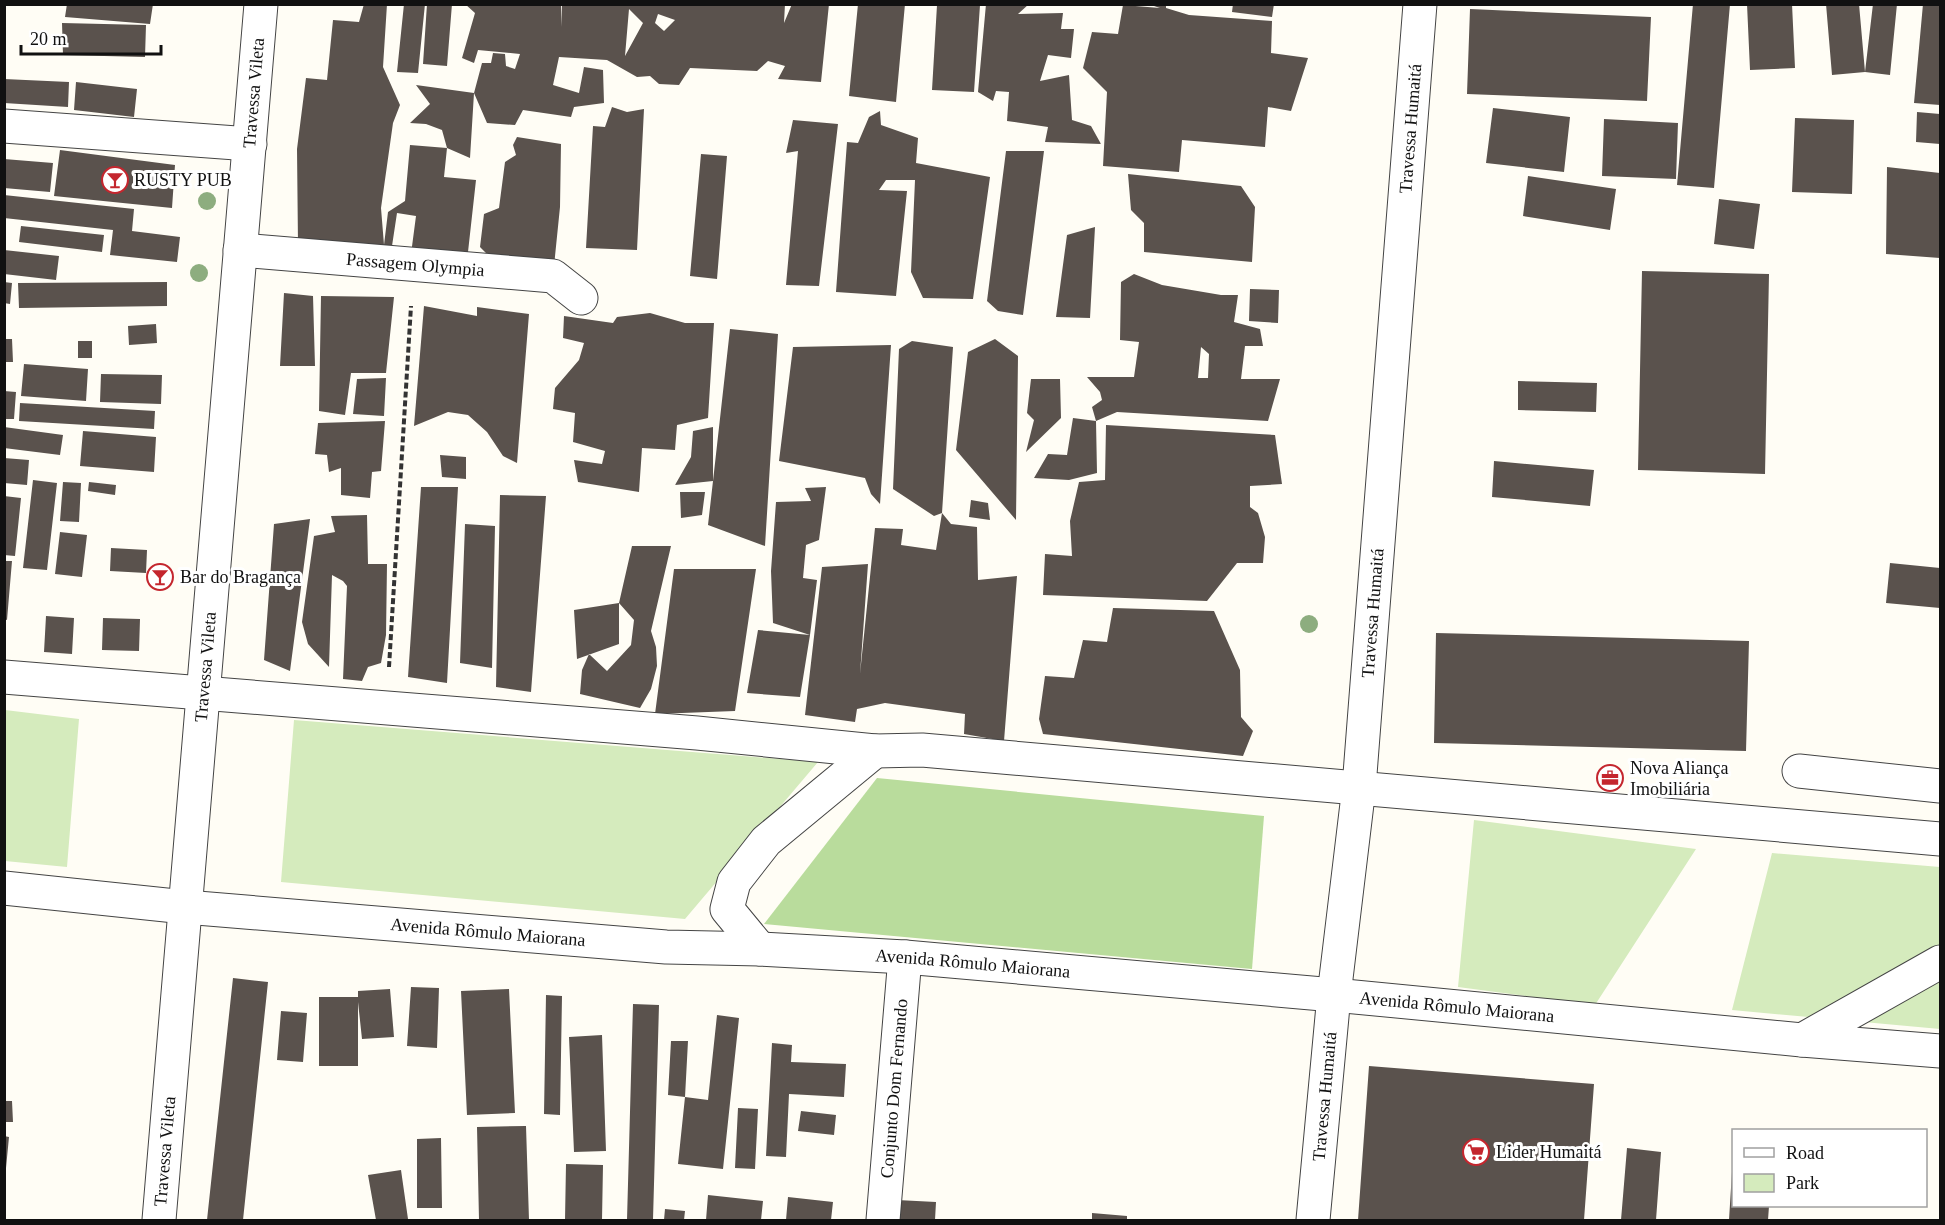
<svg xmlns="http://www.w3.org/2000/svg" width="1945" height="1225" viewBox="0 0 1945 1225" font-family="'Times New Roman',serif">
<rect width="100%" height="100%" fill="#fffdf5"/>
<path fill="#d5ebbd" d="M5 710 79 719 67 867 5 861Z
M294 720 818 762 685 919 281 882Z
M1474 820 1696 849 1595 1005 1458 987Z
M1772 853 1940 867V1029L1732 1010Z"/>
<path fill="#b9dc9c" d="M877 778 1264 816 1252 969 764 924Z"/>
<path fill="#5a524d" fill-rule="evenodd" d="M67 4H153L150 24 65 17Z
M364 4H387L383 67 400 105 393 123 381 208 384 245H298L297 149 306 78 327 80 333 20 359 22Z
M404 4H425L418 73 397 72Z
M427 4H452L447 66 423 64Z
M465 4H561V27L562 4H785L784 23 792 4H829L821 82 778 79 785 66 768 61 757 71 690 68 679 85 659 84 650 76 637 77 607 60 559 57 553 85 579 93 584 67 603 70 604 103 574 107 571 117 523 110 515 125 487 123 474 93 482 63H491L493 53 505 54 506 66 515 69 520 54 478 50 474 63 462 58 475 13ZM629 9 643 23 625 56ZM658 14 675 20 664 31 655 23Z
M858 4H905L896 102 849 96Z
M986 4H1029L1018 14 1063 13 1061 29H1074L1071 58 1048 55 1040 81 1069 75 1072 120 1091 126 1101 144 1045 142 1048 127 1007 121 1009 92 996 91 993 101 978 92Z
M1148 4H1166V8L1189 15 1272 21 1271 53 1308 58 1291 111 1268 107 1265 147 1182 140 1179 172 1103 166 1107 92 1083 68 1092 32 1118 34 1123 5 1160 8Z
M1233 4H1274L1272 17 1232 12Z
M1693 4H1730L1714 188 1677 185Z
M1747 4H1792L1795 68 1750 70Z
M1826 4H1859L1865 72 1873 4H1897L1890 75 1865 72 1832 75Z
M1923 4H1940V105L1914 103Z
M937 5H980L974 92 932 90Z
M1470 9 1651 17 1647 101 1467 94Z
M62 23 146 25 145 57 63 55Z
M4 79 69 82 68 107 4 103Z
M76 82 137 89 134 117 74 110Z
M416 85 474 93 470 158 447 148 442 130 426 124 410 123 430 104Z
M612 107 627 112 644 109 637 250 586 248 593 126 605 127Z
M1493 108 1570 117 1564 172 1486 163Z
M880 111 881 125 918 138 916 163 990 177 973 299 923 298 911 272 915 180H886L879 190 907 191 896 296 836 292 847 142 858 143 869 117Z
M1917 112 1940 114V144L1916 142Z
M1795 118 1854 120 1852 194 1792 192Z
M1604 119 1678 123 1676 179 1602 176Z
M793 120 838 124 819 286 786 285 798 151 786 153Z
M517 137 561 144 560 207 553 276 493 260 480 247 484 214 499 208 505 162 516 155 513 145Z
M410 145 447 148 444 177 476 180 467 261 411 254 416 216 397 213 392 246 384 245 388 212 405 201Z
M60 150 175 165 172 208 54 196Z
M1006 151H1044L1023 315 998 311 987 301Z
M701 154 727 156 717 279 690 276Z
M4 159 53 163 50 192 4 188Z
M1887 167 1940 173V258L1886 254Z
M1128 174 1241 186 1255 207 1252 262 1144 252V223L1131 210Z
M1528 176 1616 189 1610 230 1523 216Z
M4 195 134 209 132 231 180 237 177 262 110 255 113 230 4 218Z
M1719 199 1760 204 1754 249 1714 244Z
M21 226 104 235 102 252 19 242Z
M1095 227 1090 318 1056 317 1067 235Z
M4 250 59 256 56 280 4 274Z
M1642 271 1769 274 1765 474 1638 470Z
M1134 274 1162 285 1221 295H1238L1234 322 1260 329 1263 346H1245L1241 379H1280L1268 421 1117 412 1096 421 1097 473 1069 480 1034 478 1048 454 1067 455 1073 418 1096 421 1092 407 1102 400 1100 392 1087 377H1134L1139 342 1120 340 1121 282ZM1201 347 1209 354 1208 378H1198Z
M4 282 12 283 10 304 4 303Z
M167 282V306L19 308 18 283Z
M1250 289 1279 290 1278 323 1249 321Z
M284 293 313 296 315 366H280Z
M321 296 394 297 386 373H351L345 415 319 411Z
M424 306 477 316V307L529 314 517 463 503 456 487 432 468 415 448 412 414 426Z
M650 313 685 323H714L708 418 677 425 675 450 642 448 639 492 578 482 574 460 602 464 605 451 573 442 575 413 553 409 555 388 579 360 584 343 563 338 564 316 613 323 617 317Z
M156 324 157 343 129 345 128 326Z
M730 329 778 334 765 546 708 525 713 481 675 485 691 457 693 431 713 427V481Z
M4 339H12L13 362H4Z
M995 339 1018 356 1016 520 956 450 968 352Z
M78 341H92V358H78Z
M912 341 953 347 942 513 951 524 977 527 978 580 1017 576 1004 741 964 734 965 714 885 703 857 709 855 722 805 715 822 567 868 564 860 674 875 528 903 529 901 545 936 550 942 513 934 516 893 489 899 349Z
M891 345 880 504 871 494 865 478 779 461 793 347Z
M24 364 88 369 86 401 21 396Z
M101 374 162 375 161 404 100 402Z
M386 378 384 416 353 414 357 379Z
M1031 379H1060L1061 418 1026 452 1034 420 1027 413Z
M1518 381 1597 383 1596 412 1518 410Z
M4 391 16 392 14 419H4Z
M20 403 155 411 154 429 19 421Z
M385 421 381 471 372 472 370 498 341 495V468L329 472 327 455 315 454 318 423Z
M1106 425 1275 435 1282 484 1250 486V507L1258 513 1265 537 1263 563H1237L1207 601 1043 595 1045 554 1072 556 1070 521 1079 482 1105 480Z
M4 427 63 435 60 455 4 448Z
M83 431 156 437 154 472 80 466Z
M440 455 466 457V479L442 477Z
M4 458 29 460 27 485 4 483Z
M1494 461 1594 470 1590 506 1492 497Z
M33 480 57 483 47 570 23 568Z
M63 482 81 483 79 522 60 521Z
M89 482 116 485 115 495 88 491Z
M421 487H458L447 683 408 677Z
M826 487 819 540 806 545 803 578 817 580 810 635 800 697 747 693 758 630 810 635 773 623 771 571 776 502 811 501 805 488Z
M680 492H705L702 515 681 518Z
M500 495 546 496 531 692 496 687Z
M4 496 21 498 15 556 4 555Z
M971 500 988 503 990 520 969 517Z
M367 515 368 564H387L386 635 381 663 368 667 362 681 343 679 347 586 343 581 332 575 329 667 308 644 302 622 314 536 335 532 331 516Z
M310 519 290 671 264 660 274 524Z
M465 524 495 526 492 668 460 663Z
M60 532 87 535 82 577 55 574Z
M632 546H671L651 631 656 647 657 666 651 689 640 708 580 694 582 670 589 654 607 671 631 645 634 620 619 603Z
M111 548 147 550 146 573 110 571Z
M4 561H12L7 620 4 619Z
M1890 563 1940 568V608L1886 603Z
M674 569H756L735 711 655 714Z
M619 603V644L577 659 574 610Z
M1113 608 1214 611 1240 670 1241 717 1253 731 1243 756 1043 734 1039 719 1045 676 1074 678 1083 640 1107 642Z
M46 616 74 618 72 654 44 652Z
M103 618 140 619 139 651 102 650Z
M1436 633 1749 641 1746 751 1434 743Z
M233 978 268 982 243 1220H207Z
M411 987 439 988 437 1048 407 1046Z
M390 989 394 1037 362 1039 358 1002V1066H319V997H358V991Z
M509 989 515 1113 467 1115 461 991Z
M546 995 562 996 560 1115 544 1114Z
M633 1004 659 1005 653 1220H627Z
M281 1011 307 1013 303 1062 277 1060Z
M717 1015 739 1018 723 1169 678 1164 685 1097 708 1100Z
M602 1035 606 1151 574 1152 569 1037Z
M671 1041H688L685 1097 668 1095Z
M772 1043 792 1045 791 1062 846 1064 844 1097 789 1094 786 1157 766 1156Z
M1369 1066 1594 1084 1584 1220H1358Z
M5 1101H12L13 1122H5Z
M738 1108 758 1109 755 1169 735 1168Z
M801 1111 836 1115 834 1135 798 1131Z
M526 1126 529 1220H479L477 1127Z
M4 1136 9 1137 6 1168H4Z
M441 1138 442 1208H417V1139Z
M1627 1148 1661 1152 1656 1220H1621Z
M566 1164 603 1165 602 1220H565Z
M401 1170 408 1219 376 1220 368 1175Z
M1732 1172 1734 1206H1769L1768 1220H1729Z
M708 1195 763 1201 761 1220H706Z
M788 1197 833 1202 831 1220H786Z
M897 1200 936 1202 935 1220H896Z
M665 1209 685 1211 684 1220H664Z
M1092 1213 1127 1216V1220H1092Z"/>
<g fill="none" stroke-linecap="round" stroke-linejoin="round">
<defs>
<g id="minor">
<path d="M4 126 250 144"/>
<path id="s1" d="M240 250 553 276 581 298"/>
<path d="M4 677 697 733 875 751 922 750 1940 839"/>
<path d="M1799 771 1940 786"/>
<path id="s2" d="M4 888 185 907 666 947 760 949 905 957 1334 995 1802 1040 1940 1051"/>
<path d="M760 949 727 909 734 882 766 841 875 751"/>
<path d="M1802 1040 1940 962"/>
<path id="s3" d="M159 1220 261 4"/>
<path id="s4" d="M883 1220 905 957"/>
<path id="s5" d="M1313 1220 1334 995 1359 787 1420 4"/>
</g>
</defs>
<use href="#minor" stroke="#444" stroke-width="35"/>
<path stroke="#333" stroke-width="4" stroke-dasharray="6 3" stroke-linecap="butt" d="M389 667 411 306"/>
<use href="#minor" stroke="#fff" stroke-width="33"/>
</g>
<g fill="#8dad7f">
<circle cx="207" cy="201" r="9"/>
<circle cx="199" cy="273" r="9"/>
<circle cx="1309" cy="624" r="9"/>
</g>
<defs>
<symbol id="bar-ring" viewBox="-11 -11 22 22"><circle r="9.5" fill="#fff" stroke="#c4262e" stroke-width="1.5"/><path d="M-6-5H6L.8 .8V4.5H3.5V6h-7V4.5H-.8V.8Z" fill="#c4262e"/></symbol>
<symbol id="office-ring" viewBox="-11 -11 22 22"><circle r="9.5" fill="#fff" stroke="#c4262e" stroke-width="1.5"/><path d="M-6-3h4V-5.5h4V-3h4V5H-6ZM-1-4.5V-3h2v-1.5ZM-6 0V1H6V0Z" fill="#c4262e"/></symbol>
<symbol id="supermarket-ring" viewBox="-11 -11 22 22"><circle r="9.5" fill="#fff" stroke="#c4262e" stroke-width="1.5"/><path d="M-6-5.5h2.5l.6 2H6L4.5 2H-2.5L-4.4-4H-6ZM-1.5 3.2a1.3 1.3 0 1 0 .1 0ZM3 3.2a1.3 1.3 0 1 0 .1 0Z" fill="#c4262e"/></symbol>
</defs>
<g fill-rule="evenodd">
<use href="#bar-ring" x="100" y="165" width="30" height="30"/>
<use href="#bar-ring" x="145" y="562" width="30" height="30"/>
<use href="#office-ring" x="1595" y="763" width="30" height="30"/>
<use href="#supermarket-ring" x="1461" y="1137" width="30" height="30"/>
</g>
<g text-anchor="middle" stroke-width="6" stroke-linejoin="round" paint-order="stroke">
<g font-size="18" fill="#111" stroke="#fff">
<text dy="6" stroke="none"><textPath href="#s3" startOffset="1131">Travessa Vileta</textPath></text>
<text dy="6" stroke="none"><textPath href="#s5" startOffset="1096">Travessa Humaitá</textPath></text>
<text dy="6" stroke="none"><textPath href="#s1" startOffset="176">Passagem Olympia</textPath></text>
<text dy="6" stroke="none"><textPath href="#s5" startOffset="610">Travessa Humaitá</textPath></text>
<text dy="6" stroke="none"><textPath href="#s3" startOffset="555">Travessa Vileta</textPath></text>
<text dy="6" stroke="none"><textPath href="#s2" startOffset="486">Avenida Rômulo Maiorana</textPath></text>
<text dy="6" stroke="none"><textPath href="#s2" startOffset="972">Avenida Rômulo Maiorana</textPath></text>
<text dy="6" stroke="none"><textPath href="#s2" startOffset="1458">Avenida Rômulo Maiorana</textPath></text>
<text dy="6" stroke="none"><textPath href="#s4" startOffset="132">Conjunto Dom Fernando</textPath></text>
<text dy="6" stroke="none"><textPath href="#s5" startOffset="124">Travessa Humaitá</textPath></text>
<text dy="6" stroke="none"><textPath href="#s3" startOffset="69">Travessa Vileta</textPath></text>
</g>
<g font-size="18" fill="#111" stroke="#fff" text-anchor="start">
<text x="134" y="186">RUSTY PUB</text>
<text x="180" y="583">Bar do Bragança</text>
<text x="1630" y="774">Nova Aliança<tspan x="1630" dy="21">Imobiliária</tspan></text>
<text x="1496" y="1158">Lider Humaitá</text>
</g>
</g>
<rect width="1945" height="1225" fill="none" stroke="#111111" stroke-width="12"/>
<rect x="1732" y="1129" width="195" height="78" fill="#ffffff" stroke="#a0a0a0" stroke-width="1.5"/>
<rect x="1744" y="1148" width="30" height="9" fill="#ffffff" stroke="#a0a0a0" stroke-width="1.5"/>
<text x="1786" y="1159" font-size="18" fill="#111111">Road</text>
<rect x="1744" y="1174" width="30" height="18" fill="#d5ebbd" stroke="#a0a0a0" stroke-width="1.5"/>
<text x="1786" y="1189" font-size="18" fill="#111111">Park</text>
<path d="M21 45v9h140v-9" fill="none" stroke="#111111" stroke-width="3"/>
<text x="30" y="45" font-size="18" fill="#111111" stroke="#ffffff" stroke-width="4.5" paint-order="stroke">20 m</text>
</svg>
